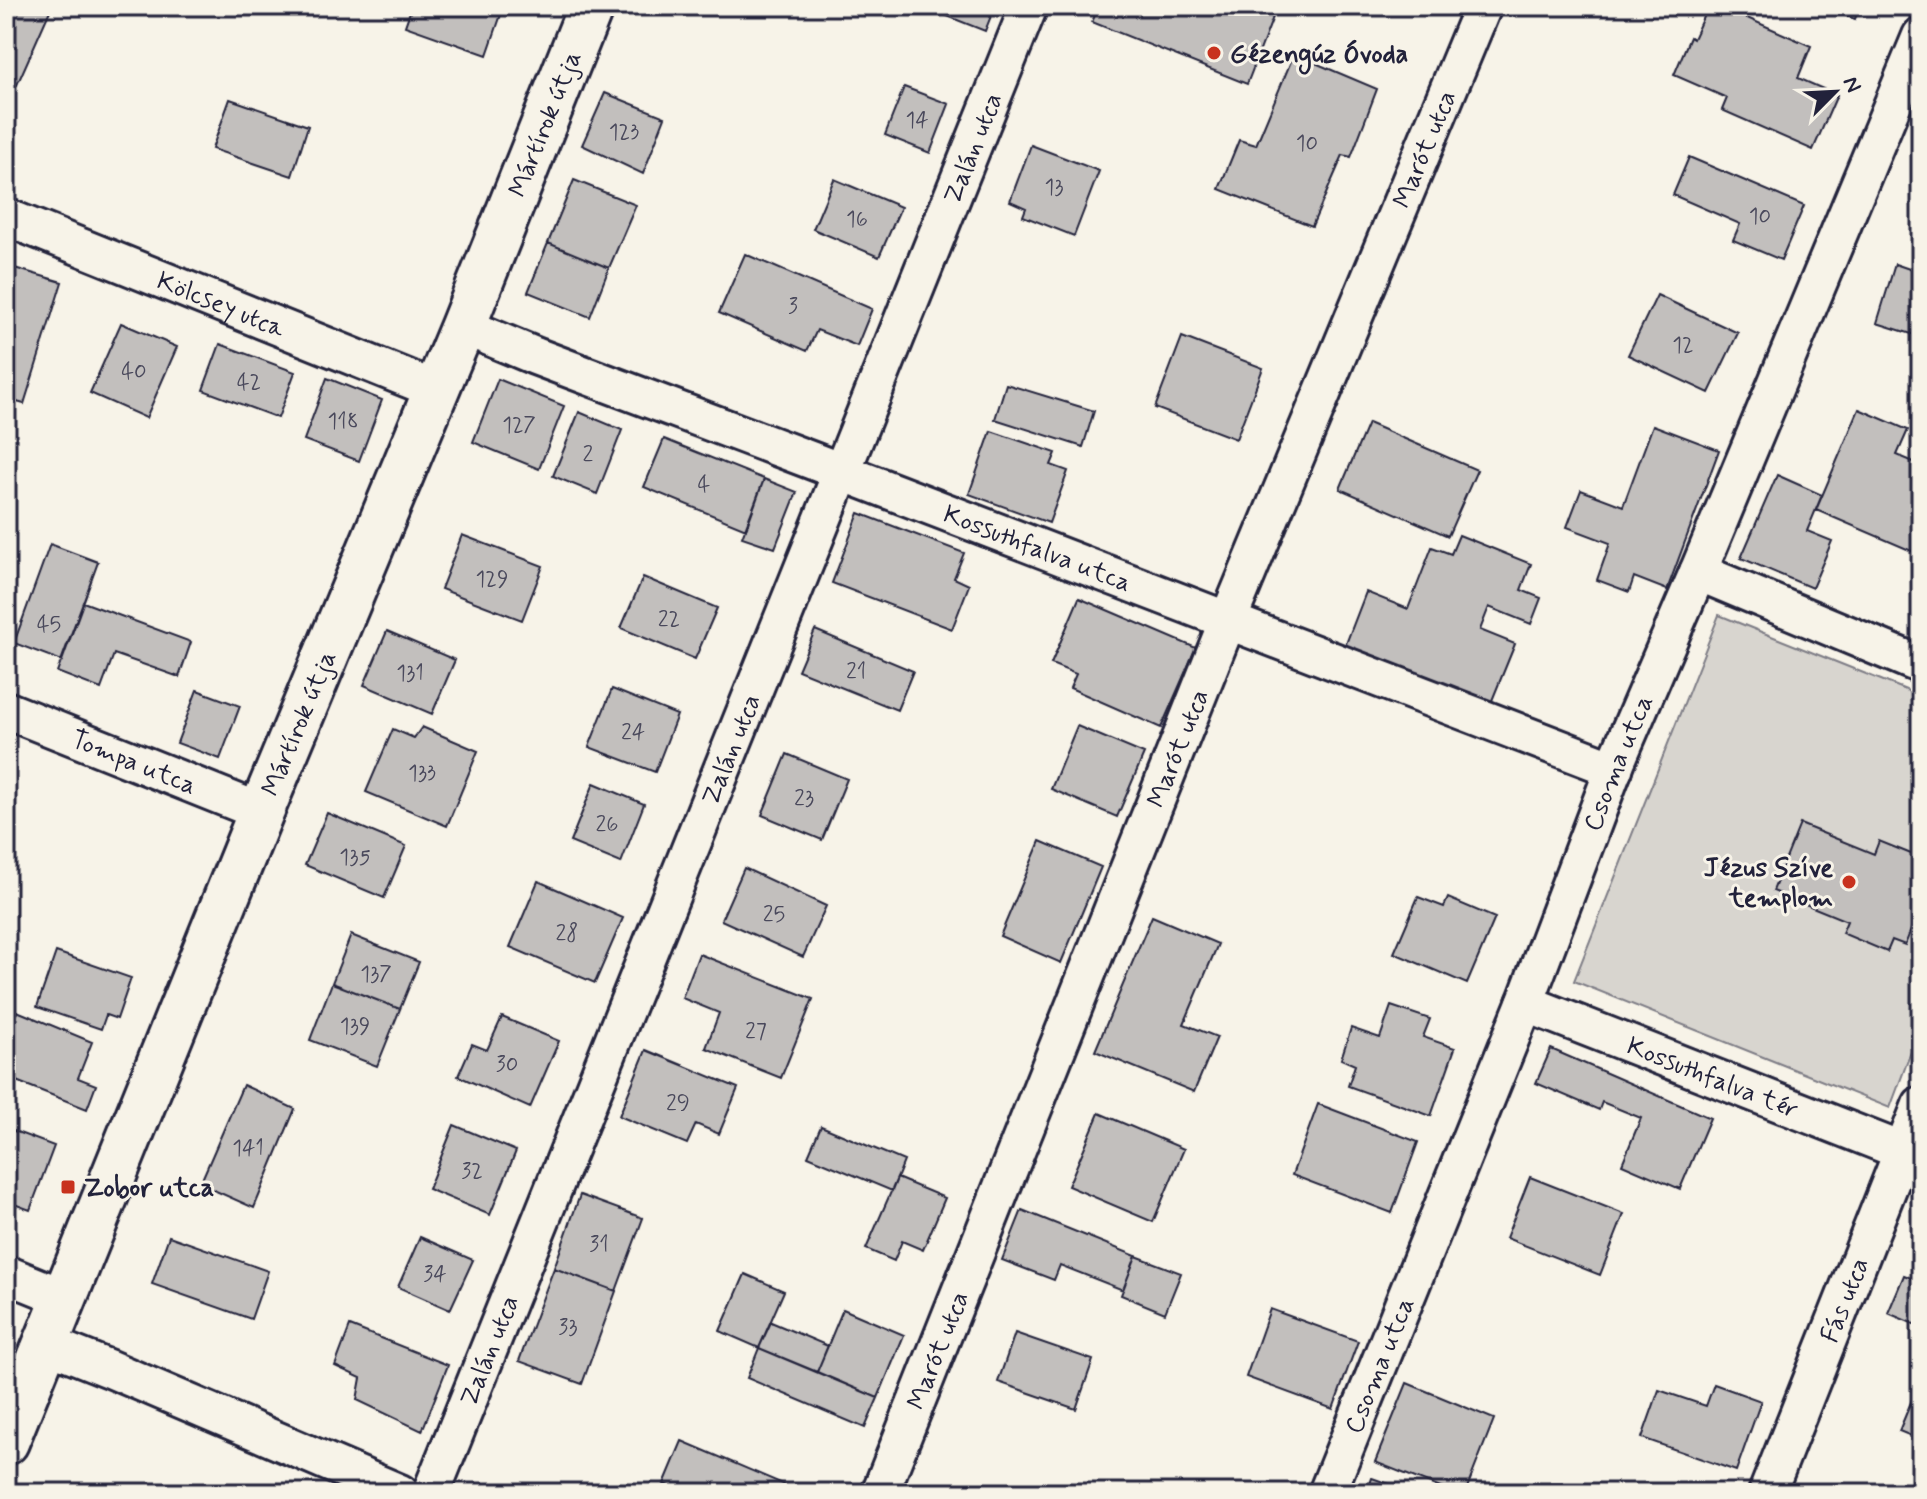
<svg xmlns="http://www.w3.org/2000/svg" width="1927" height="1499" viewBox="0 0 1927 1499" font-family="Mynerve,sans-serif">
<rect width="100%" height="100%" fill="#f7f3e8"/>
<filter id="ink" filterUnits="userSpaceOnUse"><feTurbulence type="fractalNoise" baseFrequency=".0125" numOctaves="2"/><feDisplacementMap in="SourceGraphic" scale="16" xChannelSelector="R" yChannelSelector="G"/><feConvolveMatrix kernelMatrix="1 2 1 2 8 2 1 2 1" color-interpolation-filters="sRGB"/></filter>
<g filter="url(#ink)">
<path fill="#d8d5cf" stroke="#7d7c85" stroke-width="2" d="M1719 615 1921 696V1025L1890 1108 1574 981Z"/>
<path fill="#c2bfbd" stroke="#22223b" stroke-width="2" d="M6 6H52L17 85 6 80Z
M412 6H504L487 55 405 26Z
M922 6H995L985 31Z
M1099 6H1245L1273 17 1247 84 1092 22Z
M1708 6H1720L1811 46 1798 78 1837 95 1813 150 1722 110 1727 98 1674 75 1690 37 1693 39Z
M1819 6H1860L1855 19Z
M1294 54 1377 89 1351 157 1343 155 1312 226 1219 189 1239 140 1256 145Z
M904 87 949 104 930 153 885 135Z
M605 93 665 117 643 174 582 145Z
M230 99 308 126 292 176 212 149Z
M1031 145 1099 171 1074 236 1023 216 1026 208 1010 201Z
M1689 157 1804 206 1781 260 1733 240 1740 224 1673 195Z
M834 179 901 207 879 257 813 229Z
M574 180 636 205 609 268 548 243Z
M548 243 609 268 590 317 528 292Z
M745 254 872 309 857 346 817 330 807 351 719 313Z
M1895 264 1921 273V337L1877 323Z
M11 267 62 282 24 404 6 399V284Z
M1657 295 1738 333 1709 393 1628 355Z
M121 323 177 347 146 418 90 393Z
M1182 337 1263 368 1236 439 1155 408Z
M220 344 295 372 278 418 203 390Z
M327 378 382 400 359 461 304 440Z
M498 379 564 406 539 469 473 442Z
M1006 384 1094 411 1083 447 995 419Z
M1859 409 1908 430 1897 455 1921 465V555L1816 510Z
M579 412 622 430 597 494 553 476Z
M1368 423 1477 470 1448 536 1340 489Z
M1653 425 1719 450 1667 590 1634 577 1629 592 1597 580 1610 543 1567 527 1581 490 1623 506Z
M991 431 1056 453 1051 465 1068 471 1049 523 969 494Z
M664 439 764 479 746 529 644 487Z
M1777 475 1822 495 1807 531 1832 541 1812 588 1741 558Z
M764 479 797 492 775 548 742 537Z
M859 513 964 553 954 578 969 585 952 629 832 583Z
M462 535 543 566 522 620 441 589Z
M1459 535 1531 564 1521 590 1541 598 1531 624 1489 607 1480 630 1515 644 1489 708 1344 649 1366 592 1408 609 1432 547 1451 554Z
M50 544 98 562 62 661 14 643Z
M643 577 717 608 695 659 621 628Z
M1079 598 1196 648 1161 728 1070 688 1076 674 1051 664Z
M83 602 191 642 179 677 114 654 101 689 57 672Z
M815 630 913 671 897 710 798 670Z
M387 631 455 660 432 714 364 685Z
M612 689 677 715 655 772 589 747Z
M197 690 240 706 220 759 177 743Z
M1077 726 1144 754 1117 817 1051 789Z
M422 727 478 751 447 826 366 792 393 729 414 738Z
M787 754 847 779 822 840 762 815Z
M594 783 644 804 621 863 570 842Z
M327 813 406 846 384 898 305 865Z
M1800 824 1874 854 1879 841 1921 858 1919 872 1921 873V904L1905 945 1892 940 1887 952 1842 933 1847 921 1773 891Z
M1040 841 1101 867 1061 963 1000 936Z
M744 868 826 906 803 957 721 920Z
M538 881 623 918 595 983 510 947Z
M1418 897 1444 907 1448 898 1495 918 1467 984 1394 953Z
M1152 916 1218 944 1184 1024 1217 1037 1194 1092 1095 1051Z
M351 935 419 962 400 1009 332 983Z
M56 952 131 978 117 1019 106 1015 101 1029 37 1007Z
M699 954 813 999 781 1078 706 1048 719 1013 682 998Z
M332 983 400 1009 377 1066 310 1040Z
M1391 1006 1430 1019 1423 1037 1455 1048 1431 1116 1348 1086 1355 1065 1341 1059 1351 1028 1380 1038Z
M17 1011 92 1042 78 1078 96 1085 87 1109 6 1077V1039Z
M502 1017 559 1041 530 1108 458 1076 472 1044 487 1050Z
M1551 1049 1710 1118 1680 1189 1622 1164 1641 1118 1602 1102 1599 1110 1536 1083Z
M646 1050 738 1088 719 1134 696 1124 687 1144 619 1116Z
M243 1085 295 1109 254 1208 200 1184Z
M1318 1104 1418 1142 1392 1213 1292 1175Z
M1099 1113 1184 1149 1153 1222 1068 1186Z
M454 1125 516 1151 490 1215 428 1189Z
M821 1126 904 1161 892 1191 808 1156Z
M6 1128 54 1146 30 1210 6 1201Z
M1530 1177 1624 1214 1600 1275 1506 1238Z
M897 1178 945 1198 923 1250 902 1241 894 1261 866 1249Z
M580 1195 643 1218 616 1291 554 1268Z
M1022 1210 1136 1256 1123 1290 1060 1265 1054 1280 1002 1260Z
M169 1236 268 1271 251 1319 152 1284Z
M420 1237 473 1260 450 1310 398 1287Z
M1136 1256 1181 1273 1165 1313 1121 1295Z
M554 1268 616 1291 582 1384 519 1361Z
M745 1274 784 1291 759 1348 720 1331Z
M1904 1275 1921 1282V1327L1888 1313Z
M843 1309 904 1335 878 1398 817 1372Z
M1270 1309 1358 1341 1333 1409 1246 1377Z
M771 1322 828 1346 817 1372 759 1348Z
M350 1326 448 1365 422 1431 357 1400 361 1378 335 1366Z
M1015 1333 1093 1360 1076 1409 998 1382Z
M759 1348 878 1398 865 1428 747 1378Z
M1921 1378V1440L1899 1431Z
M1407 1383 1494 1419 1465 1493H1453L1375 1462Z
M1714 1384 1761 1401 1736 1471 1642 1438 1659 1390 1706 1406Z
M682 1441 804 1493H686L664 1484Z
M1372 1478 1415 1493H1367Z"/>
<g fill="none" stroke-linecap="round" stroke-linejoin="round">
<defs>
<g id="minor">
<path id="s1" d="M6 217 436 390"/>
<path id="s2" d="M463 326 535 356 813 461 1614 769"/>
<path d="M1698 572 1921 665"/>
<path id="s3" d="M6 710 261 812"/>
<path id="s4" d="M1525 1003 1902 1151"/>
<path d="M6 1274 65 1298"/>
<path d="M47 1344 110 1369 400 1493"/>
<path id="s5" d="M431 1493 1029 6"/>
<path id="s6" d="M880 1493 1228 620 1483 6"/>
<path id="s7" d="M1327 1493 1525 1003 1617 760 1698 572 1921 36"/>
<path id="s8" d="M1767 1493 1921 1105"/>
</g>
<g id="tertiary">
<path id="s9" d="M6 1442 261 812 463 326 591 6"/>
</g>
</defs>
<use href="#minor" stroke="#22223b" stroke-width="42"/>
<use href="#tertiary" stroke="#22223b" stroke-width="50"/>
<use href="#minor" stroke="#f7f3e8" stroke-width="36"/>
<use href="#tertiary" stroke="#f7f3e8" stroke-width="44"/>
</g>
</g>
<g fill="#c8321e" stroke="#f7f3e8" stroke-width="3">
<circle cx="1214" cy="53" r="8"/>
<circle cx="1849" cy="882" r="8"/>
<rect x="60" y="1179" width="16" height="16" rx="4"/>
</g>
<g text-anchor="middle" stroke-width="6" stroke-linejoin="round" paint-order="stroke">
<g font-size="22" fill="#4a495c">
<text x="917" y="127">14</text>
<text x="624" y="139">123</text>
<text x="1307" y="150">10</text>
<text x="1054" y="194">13</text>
<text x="1760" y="223">10</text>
<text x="857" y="226">16</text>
<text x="793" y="313">3</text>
<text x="1683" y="352">12</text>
<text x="134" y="378">40</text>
<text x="249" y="389">42</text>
<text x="343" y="428">118</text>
<text x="519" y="432">127</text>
<text x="588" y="461">2</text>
<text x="704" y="491">4</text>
<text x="492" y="586">129</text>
<text x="669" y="626">22</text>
<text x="49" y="631">45</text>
<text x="856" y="678">21</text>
<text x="410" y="680">131</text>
<text x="633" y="739">24</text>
<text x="422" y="780">133</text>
<text x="804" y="805">23</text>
<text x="607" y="831">26</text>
<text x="355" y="864">135</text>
<text x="774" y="921">25</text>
<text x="567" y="940">28</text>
<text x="376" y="981">137</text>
<text x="355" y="1033">139</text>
<text x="756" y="1038">27</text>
<text x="507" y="1071">30</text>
<text x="678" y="1110">29</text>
<text x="248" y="1155">141</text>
<text x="472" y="1178">32</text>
<text x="599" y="1251">31</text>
<text x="435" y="1281">34</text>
<text x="568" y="1334">33</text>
</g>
<g font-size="26" font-weight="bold" fill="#22223b" stroke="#f7f3e8" text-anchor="start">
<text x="1230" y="62">Gézengúz Óvoda</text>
<text x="1833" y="876" text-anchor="end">Jézus Szíve<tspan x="1833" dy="30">templom</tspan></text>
<text x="84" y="1196">Zobor utca</text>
</g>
<g font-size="26" fill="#22223b" stroke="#f7f3e8">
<text dy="9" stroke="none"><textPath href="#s9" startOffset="1424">Mártírok útja</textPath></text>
<text dy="9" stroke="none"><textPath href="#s5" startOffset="1450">Zalán utca</textPath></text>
<text dy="9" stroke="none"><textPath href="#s6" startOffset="1450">Marót utca</textPath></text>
<text dy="9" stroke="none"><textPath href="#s1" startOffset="232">Kölcsey utca</textPath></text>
<text dy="9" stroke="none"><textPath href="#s2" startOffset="616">Kossuthfalva utca</textPath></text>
<text dy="9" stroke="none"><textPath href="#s9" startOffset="776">Mártírok útja</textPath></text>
<text dy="9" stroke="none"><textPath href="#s6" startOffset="802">Marót utca</textPath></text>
<text dy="9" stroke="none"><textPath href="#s5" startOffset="802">Zalán utca</textPath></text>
<text dy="9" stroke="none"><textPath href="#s3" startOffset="138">Tompa utca</textPath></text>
<text dy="9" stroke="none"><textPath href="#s7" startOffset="786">Csoma utca</textPath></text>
<text dy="9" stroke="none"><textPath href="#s4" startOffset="202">Kossuthfalva tér</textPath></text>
<text dy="9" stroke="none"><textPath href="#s8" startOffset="208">Fás utca</textPath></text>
<text dy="9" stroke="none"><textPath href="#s6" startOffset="154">Marót utca</textPath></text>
<text dy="9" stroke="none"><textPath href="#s5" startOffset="154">Zalán utca</textPath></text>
<text dy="9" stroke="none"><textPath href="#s7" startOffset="138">Csoma utca</textPath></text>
</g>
</g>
<rect width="1927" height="1499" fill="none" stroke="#f7f3e8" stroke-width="32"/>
<rect x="16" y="16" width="1895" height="1467" fill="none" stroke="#22223b" stroke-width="3" filter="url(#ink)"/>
<g transform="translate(1835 92) rotate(66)" stroke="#f7f3e8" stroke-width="6" paint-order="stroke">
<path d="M0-6L14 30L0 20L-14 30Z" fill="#22223b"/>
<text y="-12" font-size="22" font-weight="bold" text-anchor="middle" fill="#22223b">N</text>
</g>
</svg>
